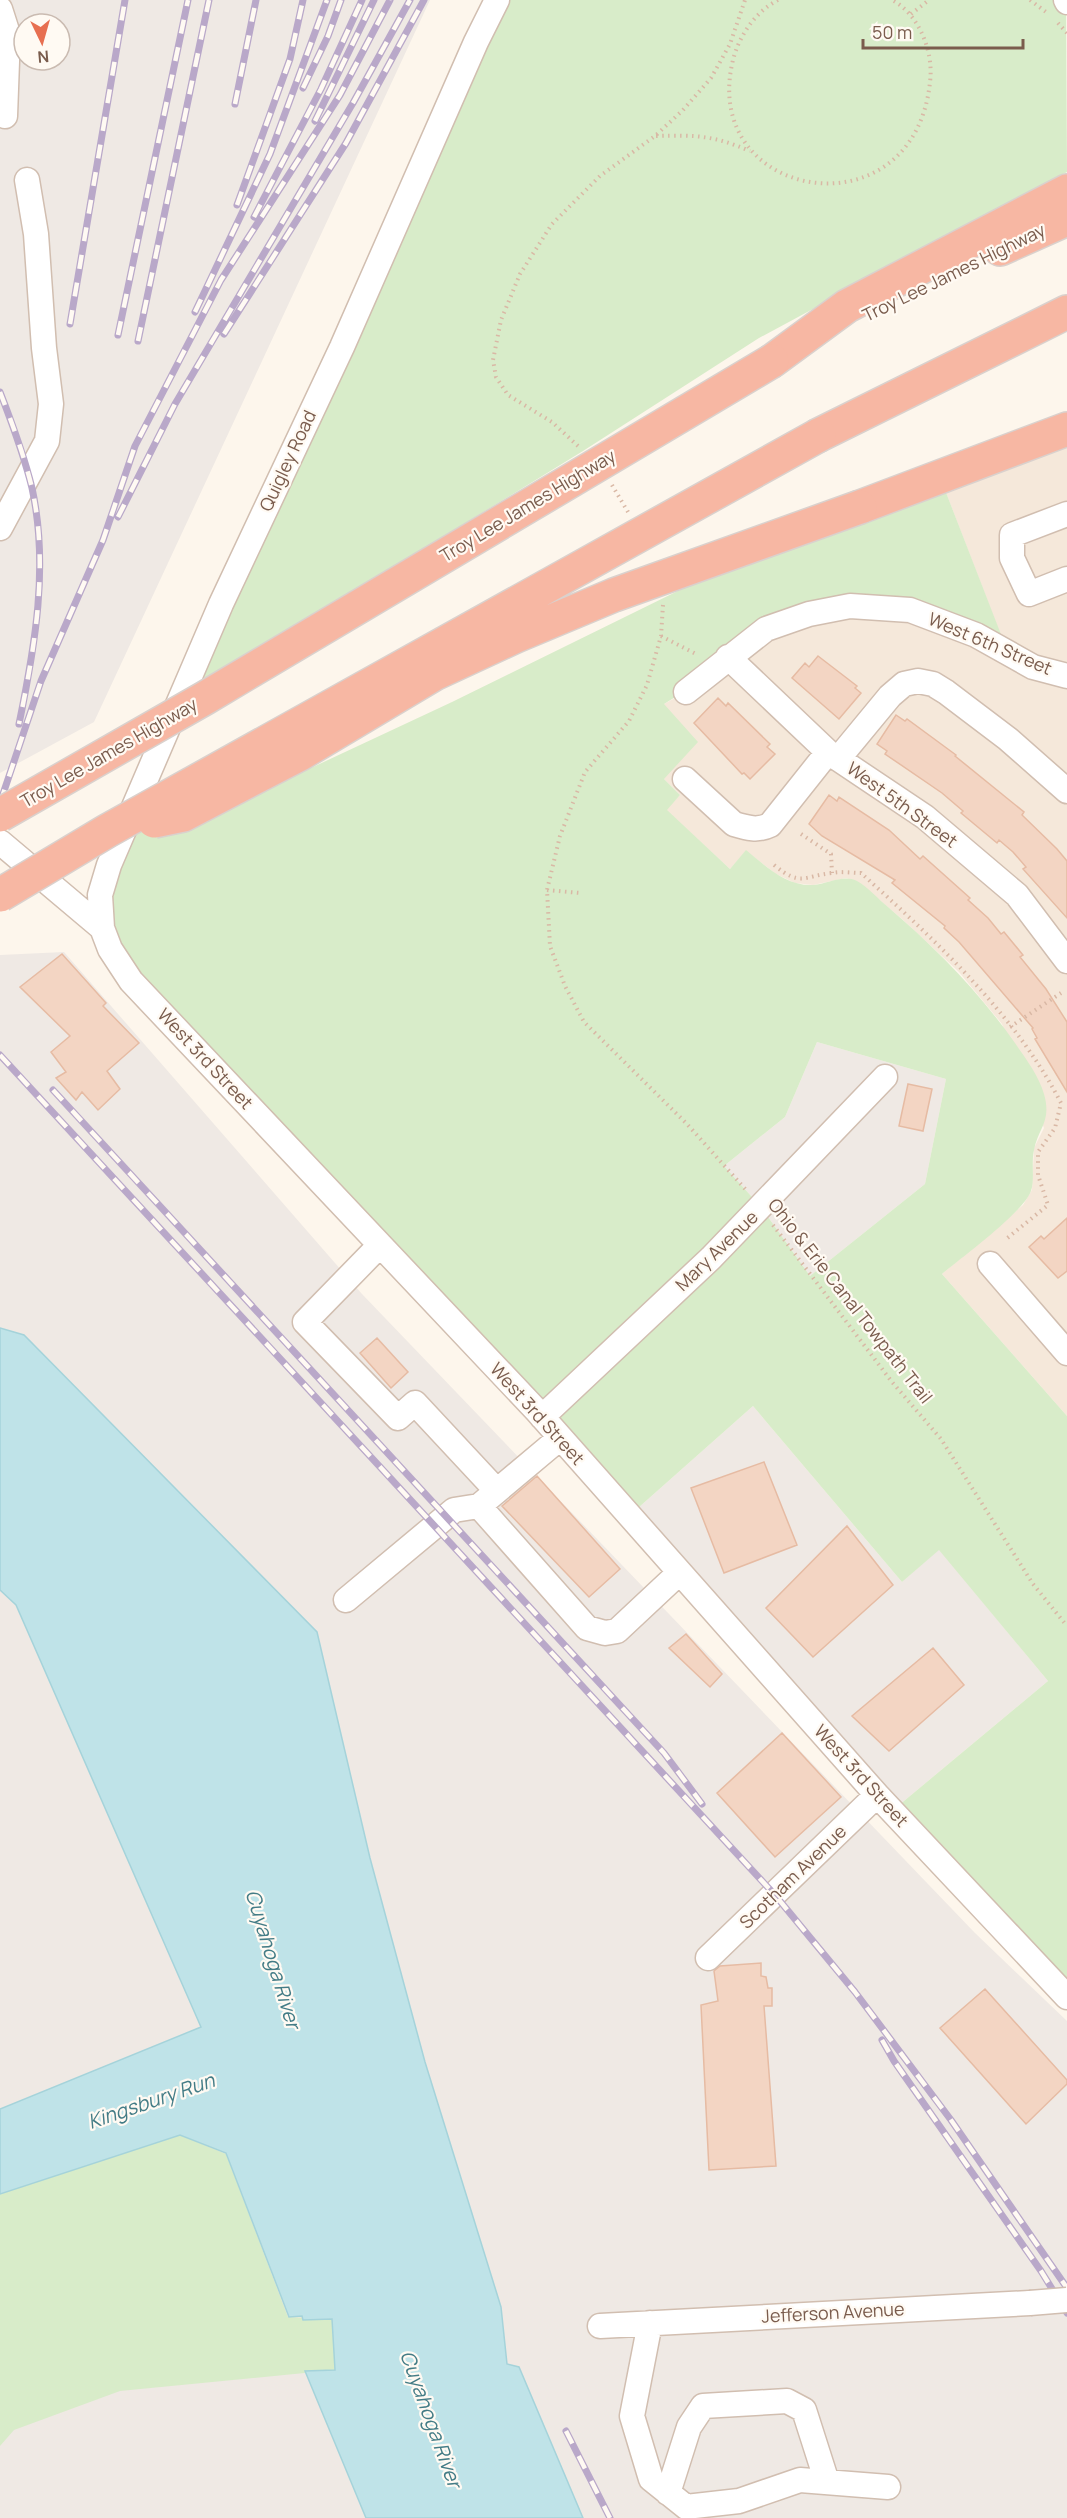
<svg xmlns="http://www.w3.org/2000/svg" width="1067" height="2518" viewBox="0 0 1067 2518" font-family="Manrope,sans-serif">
<rect width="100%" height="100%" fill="#fdf6ec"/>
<path fill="#f5e8da" d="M1067 429V1416L942 1274 1023 1205 1032 1190 1034 1148 1044 1128 1002 1024 959 972 902 919 858 882 846 878 813 885 795 883 776 874 746 851 730 869 666 810 680 795 664 779V704L686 692 766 629 910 610 1008 654 940 477Z"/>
<path fill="#efe9e4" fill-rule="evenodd" d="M0 0H430L94 722 0 773ZM24 24H60V60H24Z
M64 952 362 1294 975 1933 1067 2021V2518H0V955Z
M817 1042 946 1079 925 1184 810 1276 761 1207 724 1166 785 1117Z
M753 1406 902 1582 939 1549 1048 1681 892 1811 629 1516Z"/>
<path fill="#d8ecc9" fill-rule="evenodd" d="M497 0H1066L1067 172 759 338 583 451 181 697Z
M940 477 1009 655 910 610 809 614 664 704 698 742 664 779 680 795 667 810 730 869 746 850C766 866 785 886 813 885 828 884 843 874 857 881 868 887 878 899 888 907 936 948 979 992 1015 1043 1026 1059 1039 1076 1044 1094 1052 1122 1038 1128 1034 1150 1031 1163 1035 1179 1031 1191 1023 1213 962 1257 942 1274L1067 1416V1997L892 1811 1048 1681 939 1550 902 1582 753 1406 629 1516 110 949 109 865 126 825 141 831 313 767 452 702 692 584ZM817 1042 946 1079 925 1184 810 1276 761 1207 724 1166 785 1117Z
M180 2135 226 2154 288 2317 332 2319 335 2370 120 2391 14 2430 0 2446V2194Z"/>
<path fill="#bfe3e8" stroke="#a5d3da" stroke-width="1.5" d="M0 1328 24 1335 317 1632 370 1858 425 2062 501 2307 507 2364 519 2367 583 2518H366L305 2371 335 2370 332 2319 303 2320 302 2316 289 2317 226 2153 180 2135 0 2194V2109L201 2027 16 1605 0 1590Z"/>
<path fill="#f3d5c3" stroke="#e6bba3" stroke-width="1.5" d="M818 656 857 686 855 688 861 693 839 719 792 678 805 663 809 667Z
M718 698 726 706 728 703 770 744 767 747 775 754 750 779 744 773 742 774 694 723Z
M896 715 905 721 907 719 956 755 955 756 1024 812 1022 815 1057 849 1067 861V918L1023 869 1026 867 1013 852 999 840 997 843 961 813 963 811 942 793 885 754 887 751 877 744Z
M829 795 837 801 839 797 889 830 920 859 923 856 970 898 968 900 988 918 1001 934 1004 932 1023 955 1020 957 1046 989 1067 1022V1092L1035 1039 1037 1038 1032 1029 1033 1028 959 942 944 928 945 926 892 883 895 880 822 836 809 824Z
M62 954 106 1003 103 1006 139 1043 107 1071 120 1089 98 1110 82 1092 76 1100 56 1078 66 1072 51 1052 70 1036 20 987Z
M908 1084 932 1089 923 1131 899 1126Z
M1067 1218V1271L1058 1278 1029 1247 1041 1236 1044 1239Z
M377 1338 408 1372 391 1388 360 1353Z
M764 1462 797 1545 724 1573 691 1488Z
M537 1476 620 1569 589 1597 502 1506Z
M847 1526 893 1585 813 1657 766 1608Z
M686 1634 722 1674 710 1687 669 1648Z
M933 1648 964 1685 889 1751 852 1716Z
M782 1733 841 1797 775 1857 717 1793Z
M761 1963V1976L766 1977 768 1988H772V2006H764L776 2166 709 2170 701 2005 718 2001 714 1971 720 1966Z
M985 1989 1067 2080V2084L1026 2124 940 2028Z"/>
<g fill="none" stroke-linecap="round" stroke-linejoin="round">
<defs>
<path id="minor" d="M1066 0 1067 2
M0 9 8 34 5 116
M1067 514 1012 535V558L1029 594 1067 579
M0 528 47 441 51 404 44 348 36 234 27 180
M728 657 828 752 925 817 1017 895 1067 961
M686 692 766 629 809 614 850 606 910 610 976 635 1033 667 1067 676
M838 759 890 696 904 684 918 681 933 684 946 692 1008 739 1067 791
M685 779 734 824C747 828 758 831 770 825L828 752
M0 842 102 928 110 949 131 981 537 1411 877 1795 1067 1997
M102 928 100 895 109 865 221 604 342 347 476 42 497 0
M380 1245 305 1322 398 1418 415 1403 497 1491
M990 1264 1067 1353
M542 1417 711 1258 885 1077
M479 1506 587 1628 605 1633 617 1631 679 1573
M346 1600 454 1510 479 1506 560 1438
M708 1958 877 1795
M650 2323 632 2416 651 2479 686 2507 739 2501 800 2480 888 2487
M600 2326 1030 2303
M668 2493 689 2427 703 2406 787 2401 804 2410 827 2482"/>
<path id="highway" d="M1000 249 1067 219
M772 361 847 306 1067 191
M819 435 1067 312
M860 507 1067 429"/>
</defs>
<use href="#minor" stroke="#d1beb0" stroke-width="27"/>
<use href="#highway" stroke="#dad1cd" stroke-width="36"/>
<path stroke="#d9b8a5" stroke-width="4" stroke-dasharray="1.5 4.5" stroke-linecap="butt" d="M778 0C755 12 739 36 733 60 698 201 914 238 930 82 934 52 919 14 892 0
M1030 0 1046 12
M911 14 929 0
M1058 23 1067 33
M656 136C696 135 712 135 750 151
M578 446 552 422 508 395 496 377 493 360 501 320 520 274 552 224 600 176 655 136 683 110 711 78 730 44 745 0
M612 485 628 512
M663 605 661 636 647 685 629 721 585 772 560 836 547 890 550 946 565 986 584 1022 687 1124 747 1191
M661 636 698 655
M801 834 831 854 832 873
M774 865C801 887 803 876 832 873 841 871 852 873 861 873 934 939 1016 1015 1061 1103L1055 1128 1038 1152V1175L1048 1205 1005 1240
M547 890 580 893
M1010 1027 1061 993
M773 1225 892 1382 941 1439 1033 1584 1067 1626"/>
<use href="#minor" stroke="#fff" stroke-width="24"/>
<use href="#highway" stroke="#f7b7a3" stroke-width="33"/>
<defs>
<path id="rail" d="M303 88 328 36 341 0
M235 104 256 0
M315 121 374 0
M237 205 290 59 303 0
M254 217 321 89 362 0
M195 312 270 154 327 0
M70 324 125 0
M224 334 346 143 424 0
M118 335 188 0
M138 341 209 0
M0 392C12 423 24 455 32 488 49 566 35 646 19 724
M118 517 175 404 353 103 410 0
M0 803 41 681 103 540 135 446 221 280 340 95 390 0
M0 1055 775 1895 855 1992 951 2120 1067 2288
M53 1090 664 1753 702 1804
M882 2040 894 2061 1041 2271 1067 2313
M566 2431 610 2518"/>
</defs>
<use href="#rail" stroke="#b9a8c9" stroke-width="7"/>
<use href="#rail" stroke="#fffaf3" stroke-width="4.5" stroke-dasharray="14" stroke-linecap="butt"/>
<defs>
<path id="minor-bridge" d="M1030 2303 1067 2300"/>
<path id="highway-bridge" d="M0 815 205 698 772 361
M154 821 183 815 300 754 434 674 516 636 614 595 860 507
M0 895 107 831 819 435"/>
</defs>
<use href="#minor-bridge" stroke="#d1beb0" stroke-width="27" stroke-linecap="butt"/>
<use href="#highway-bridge" stroke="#dad1cd" stroke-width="36" stroke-linecap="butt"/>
<use href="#minor-bridge" stroke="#fff" stroke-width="24"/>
<use href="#highway-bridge" stroke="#f7b7a3" stroke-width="33"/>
</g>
<g text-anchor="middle" stroke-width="4.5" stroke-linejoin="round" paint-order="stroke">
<g font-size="18" fill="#7a5c4d" stroke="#fffaf3">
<text transform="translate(954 273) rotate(-26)" y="6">Troy Lee James Highway</text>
<text transform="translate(288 461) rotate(-65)" y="6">Quigley Road</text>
<text transform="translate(528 506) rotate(-31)" y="6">Troy Lee James Highway</text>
<text transform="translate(990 644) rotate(23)" y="6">West 6th Street</text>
<text transform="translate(109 753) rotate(-30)" y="6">Troy Lee James Highway</text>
<text transform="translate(902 805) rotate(36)" y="6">West 5th Street</text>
<text transform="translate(205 1059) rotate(47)" y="6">West 3rd Street</text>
<text transform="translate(717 1251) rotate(-44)" y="6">Mary Avenue</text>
<text transform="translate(850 1301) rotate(52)" y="6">Ohio &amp; Erie Canal Towpath Trail</text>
<text transform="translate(537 1414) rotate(48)" y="6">West 3rd Street</text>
<text transform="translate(861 1776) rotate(48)" y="6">West 3rd Street</text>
<text transform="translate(793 1877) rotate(-44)" y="6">Scotham Avenue</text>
<text transform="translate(833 2313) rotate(-3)" y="6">Jefferson Avenue</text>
</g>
<g font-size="20" font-style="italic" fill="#437c86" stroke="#fffaf3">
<text transform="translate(273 1959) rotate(73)" y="7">Cuyahoga River</text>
<text transform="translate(151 2101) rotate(-19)" y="7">Kingsbury Run</text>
<text transform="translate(431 2419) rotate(70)" y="7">Cuyahoga River</text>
</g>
</g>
<g transform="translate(42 42) rotate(175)"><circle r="28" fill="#fffaf3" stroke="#cabbb1" stroke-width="1.5"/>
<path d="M0-4.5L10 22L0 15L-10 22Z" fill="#e76f51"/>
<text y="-9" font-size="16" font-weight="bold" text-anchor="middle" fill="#7a5c4d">N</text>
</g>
<path d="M863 39v9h160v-9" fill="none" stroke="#7a5c4d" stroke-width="3"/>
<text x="872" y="39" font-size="18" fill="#7a5c4d" stroke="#fffaf3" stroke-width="4.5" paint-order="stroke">50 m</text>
</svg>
